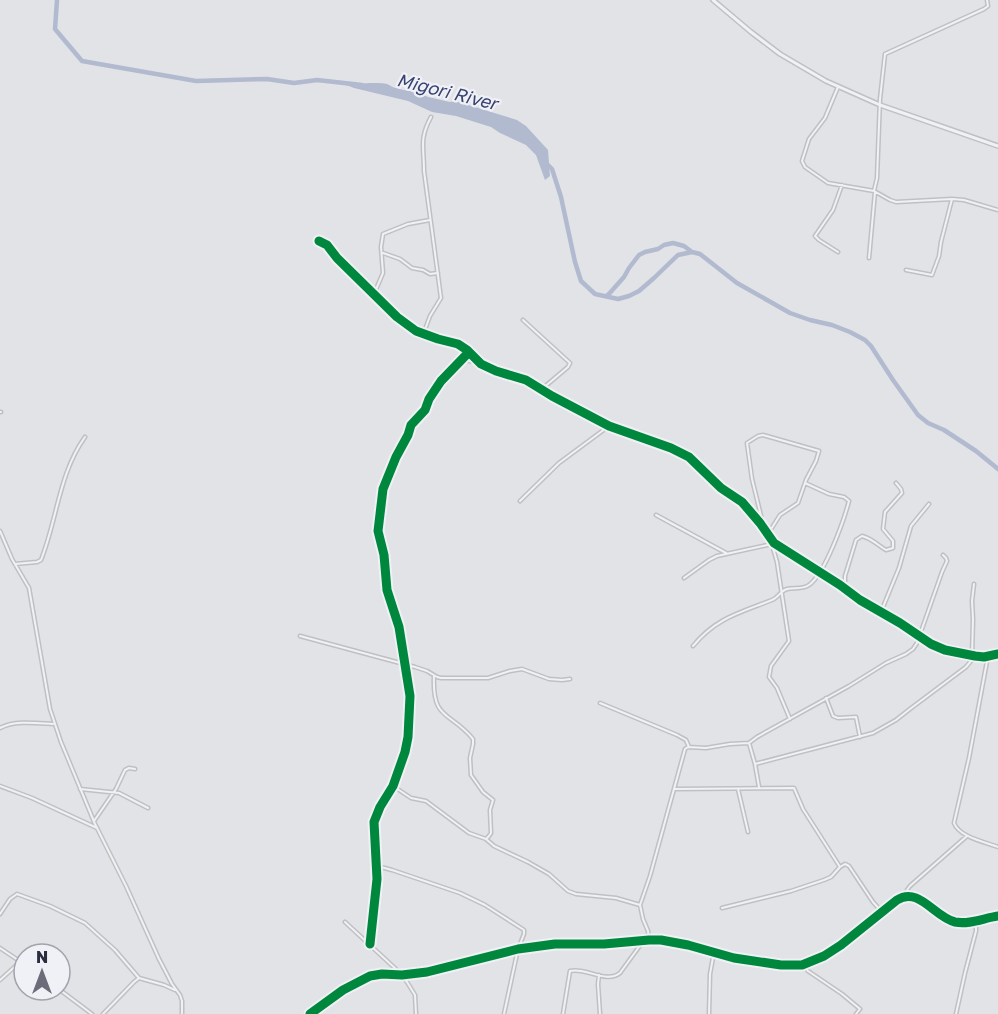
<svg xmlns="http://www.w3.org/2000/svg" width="998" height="1014" viewBox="0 0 998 1014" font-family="'Golos Text',sans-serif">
<rect width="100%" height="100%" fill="#e2e3e6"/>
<path fill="#b2bad0" d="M344 84C353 84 380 82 387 84 390 85 393 88 396 88 406 91 419 92 428 97L450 102 455 101 517 120 526 126 548 150 550 176 545 180 536 155 526 145 500 133 491 127 456 116 432 112 408 101 354 88Z"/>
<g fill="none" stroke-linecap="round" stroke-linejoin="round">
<path stroke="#b2bad0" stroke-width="4.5" d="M57 0 55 29 82 61 196 81 267 79 294 83 317 80 362 85
M546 163 552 169 561 197 575 262 581 281 595 294 618 299 629 296 639 291 654 278 678 255 692 252 700 254 737 283 790 313 810 320 832 325 850 332 865 340 871 346 893 380 918 415 928 423 944 430 976 451 998 469
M606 296 608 295 624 277 629 268 639 255 645 252 658 249 664 245 673 243 684 246 692 252"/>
<defs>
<path id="minor" d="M838 87 825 118 809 139 802 161 805 167 828 183 874 191 890 200 896 202 952 199
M874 191 877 178 880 99 885 54 984 9 988 6 987 0
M319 241 327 245 337 258 397 317 416 331 438 339 458 344 467 350 481 364 496 371 526 380 552 396 609 426 671 448 689 457 721 488 742 502 760 523 774 543 840 585 860 600 900 623 931 644 945 650 975 656 984 657 998 654
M838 252 819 240 815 236 833 210 842 185
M383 253 400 259 412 268 423 270 430 274 438 273
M869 258 875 192
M906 270 932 275 939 256 941 242 952 199 964 200 998 210
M374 294 383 273 381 247 383 234 408 224 430 220
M523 320 570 363 568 367 542 389
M423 335 430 316 441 298 424 171C424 147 419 139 431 117
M462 360 477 362
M0 412H1
M520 501 559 463 609 426
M656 515 726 553
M763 524 752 479 747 443 758 436 763 435 819 451 816 461 806 480 798 503 780 515 768 534
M0 531 12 559 29 588 50 709 61 742 95 824 126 886 159 959 172 984 180 995 182 1001V1014
M771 541 777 562 789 641 771 666 769 677 777 688 790 719
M15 564 37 562 41 560C57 520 59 473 85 437
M684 578 709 560 717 556 772 544
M845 589V576L856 540 862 536C873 539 877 545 886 550L893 548V541L883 529 885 512 902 493 901 489 896 483
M881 612 899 568 911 526 929 504
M300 636 415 667 427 671 437 677 441 678H488L510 671 522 669 549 679 562 680 570 679
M693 646C716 618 739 613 772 600 778 598 780 591 787 589 794 587 802 590 809 585 825 574 844 520 849 501L844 497 829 494 805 483
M972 656 973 619 972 601 974 584
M988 656 969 758 954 823C959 837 985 842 998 847
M434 676C432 721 450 711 473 739V744L470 758 471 775 483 792 493 800 490 810 491 833 489 836 486 839
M826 698 833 716 838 718 856 717 860 737
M600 703 677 735 686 740 689 747
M0 728C15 720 36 723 53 724
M749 743 755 764 759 787
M755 764 873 733 896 720 910 709 966 667 975 656
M0 786 32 798 97 828
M393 786 411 798 426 801 469 833 486 839 494 846 528 862 549 874 568 891 576 894 616 898 640 905 643 919 648 931 649 940
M80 789 119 793 148 808
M674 789 794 788 803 809 840 867 845 864 849 866 873 902 882 912
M738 789 748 832
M94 821 116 789 125 770 129 768 135 769
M377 866 392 870 460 893 485 905 524 930V934L518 949 504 1014
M906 896 907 890 910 886 967 836
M640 905 650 876 685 749 688 747 706 748 730 744 749 743 757 737 849 686 886 663 906 654 913 649 917 643 942 572 947 561 946 558 943 555
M722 908 791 891 824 880 831 877 840 867
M0 914 10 899 17 894 50 906 85 923 115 950 139 978
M345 922 398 971 407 982 415 995 416 1014
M370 944 377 879 374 822 380 807 393 786 405 752 408 737 410 696 399 627 387 590 384 555 378 531 383 489 396 457 408 435 411 425 425 410 429 399 441 381 469 352
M0 948 24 964
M803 965 808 971 842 994 860 1009 856 1014
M599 975 598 984 600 1014
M0 980 20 962
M60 990 92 1014
M103 1014 134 982 139 978 164 985 175 990
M310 1014 343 990 370 976 382 974 402 975 427 972 518 949 555 944H604L649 940H661L688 945 734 958 781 965H802L824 956 841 945 897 900C919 886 934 917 955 922 969 925 984 918 998 916
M563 1014 570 971C586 967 606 984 620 973L644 940
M709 1014 710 974 714 952
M956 1014 965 973 976 931V921"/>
<path id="tertiary" d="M713 0 751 32 780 54 826 81 880 105 998 146"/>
</defs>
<use href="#minor" stroke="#bfc0c3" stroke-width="5"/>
<use href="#tertiary" stroke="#bfc0c3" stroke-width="6"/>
<use href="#minor" stroke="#f1f1f4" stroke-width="2"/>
<use href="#tertiary" stroke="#f1f1f4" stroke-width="3"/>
<defs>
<path id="cycleway" d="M319 241 327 245 337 258 397 317 416 331 438 339 458 344 467 350 481 364 496 371 526 380 552 396 609 426 671 448 689 457 721 488 742 502 760 523 774 543 840 585 860 600 900 623 931 644 945 650 975 656 984 657 998 654
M370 944 377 879 374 822 380 807 393 786 405 752 408 737 410 696 399 627 387 590 384 555 378 531 383 489 396 457 408 435 411 425 425 410 429 399 441 381 469 352
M310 1014 343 990 370 976 382 974 402 975 427 972 518 949 555 944H604L649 940H661L688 945 734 958 781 965H802L824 956 841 945 897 900C919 886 934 917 955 922 969 925 984 918 998 916"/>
</defs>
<use href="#cycleway" stroke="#f0f1f6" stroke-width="13"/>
<use href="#cycleway" stroke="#00873e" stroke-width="9"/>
</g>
<g text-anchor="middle" stroke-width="4.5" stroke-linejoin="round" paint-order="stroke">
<g font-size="18" font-style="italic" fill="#374470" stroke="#f0f1f6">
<text transform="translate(447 92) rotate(14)" y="6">Migori River</text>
</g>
</g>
<g transform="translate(42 972)"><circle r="28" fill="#f0f1f6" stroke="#a1a3ad" stroke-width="1.5"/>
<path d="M0-4.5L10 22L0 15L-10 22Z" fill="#6a6d79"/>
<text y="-9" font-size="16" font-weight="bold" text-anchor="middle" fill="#2a2d3f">N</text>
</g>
</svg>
